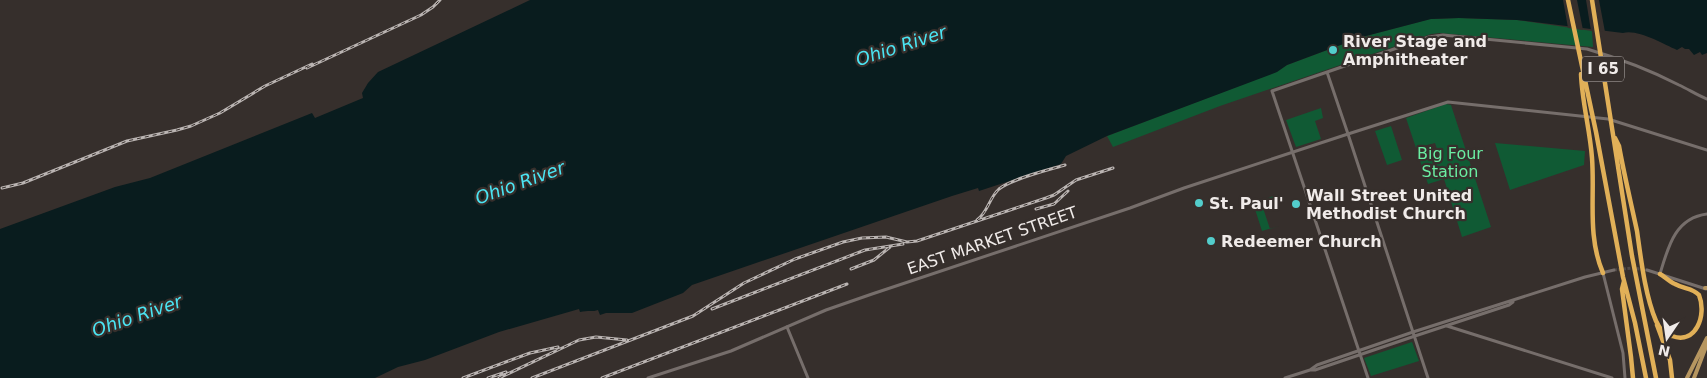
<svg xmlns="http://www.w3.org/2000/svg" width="1707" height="378" viewBox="0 0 1707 378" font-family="'DejaVu Sans',sans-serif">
<rect width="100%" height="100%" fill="#362f2c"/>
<path fill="#105a34" d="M1459 18 1517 20 1592 31 1593 47 1440 33 1431 34 1220 106 1113 147 1107 136 1276 72 1287 65 1362 37 1430 19Z
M1446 104 1451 105 1491 227 1462 237 1444 179 1428 184 1418 155 1437 149 1435 143 1416 148 1406 118Z
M1321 108 1323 118 1315 121 1321 139 1296 147 1286 120Z
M1391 126 1402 160 1387 165 1375 131Z
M1495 143 1585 151 1584 165 1510 190Z
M1274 196 1276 202 1278 203 1263 208 1270 229 1279 226 1262 231 1253 203Z
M1412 342 1419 361 1371 376 1364 358Z"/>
<path fill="#091c1e" d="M530 0H1707V53L1702 55 1700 52 1694 55 1689 49H1685L1682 47 1677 50C1663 44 1638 29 1623 33L1517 20 1459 18 1431 19 1362 37 1287 65 1277 72 1107 136 1066 156 1061 164 979 191 978 188 952 196 692 285 683 293 632 313H606L600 315 598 310C593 312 588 310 580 312L579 309 499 332 425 360 398 367 375 378H0V229L115 187 150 178 312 113 315 118 363 98 362 93 368 83 378 72Z"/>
<path fill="#362f2c" d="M1563 0H1577L1583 30 1568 28Z
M1586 0H1599L1605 32 1591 31Z"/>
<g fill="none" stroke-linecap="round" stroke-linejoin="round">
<path stroke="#524b48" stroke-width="3" stroke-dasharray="3 1.5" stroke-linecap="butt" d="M1614 270 1632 268 1647 270"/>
<path stroke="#766e6b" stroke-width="3" d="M1327 72 1348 134 1448 102 1608 119 1707 150
M1603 273 1623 353 1625 378
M1660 274C1668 247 1675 218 1707 214
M1447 326 1612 378
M787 327 808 378
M1310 370H1315L1415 336
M1285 378 1310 370 1317 365 1413 332
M1368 378 1272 91 1429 37 1443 35 1587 49C1618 58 1650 70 1679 85 1688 89 1697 95 1707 99"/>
<path stroke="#766e6b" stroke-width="3" d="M1647 270 1706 289
M1413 332 1585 277 1614 270
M1415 336 1509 305 1513 302
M648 378 731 351 826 310 872 294 1130 208 1184 188 1348 134 1428 378"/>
<path stroke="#b69660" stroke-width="4" d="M1705 288H1707
M1687 378 1707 338
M1694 378 1707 344"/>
<path stroke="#e1b058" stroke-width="4.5" d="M1568 0 1596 132 1623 277 1635 323 1646 378
M1592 0 1632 256 1656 378
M1581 74C1582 102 1590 130 1592 158 1595 197 1587 236 1603 273
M1615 138 1619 146C1624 174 1631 203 1637 231 1641 259 1645 295 1656 321 1659 328 1664 334 1672 336 1696 345 1707 315 1699 295 1693 288 1684 289 1675 284 1670 282 1665 277 1660 274
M1624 281 1622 289 1631 357 1633 378
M1657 325 1670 360 1672 378"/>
<defs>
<path id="rail" d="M307 68 421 15 433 7 440 0
M2 188 23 183 127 141 177 130 191 126 220 113 265 86 312 64
M1036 209 1054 204 1068 191
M977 220C988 212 989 198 999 189 1011 179 1048 170 1065 165
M851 269 874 260 890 247
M712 309 865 250 903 244
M463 378 530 353 558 347
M488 378 506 372
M499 378 579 340 596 337 627 340
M532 378 693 316 744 283 795 259 843 242 862 238 886 237 907 242 917 241 1046 198 1054 195 1076 180 1113 168
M602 378 847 284"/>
</defs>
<use href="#rail" stroke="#bab4b2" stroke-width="3"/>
<use href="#rail" stroke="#362f2c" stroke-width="1" stroke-dasharray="4" stroke-linecap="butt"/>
</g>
<g fill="#53cdcb" stroke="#362f2c" stroke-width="2">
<circle cx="1333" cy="50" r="5"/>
<circle cx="1199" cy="203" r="5"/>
<circle cx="1296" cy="204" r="5"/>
<circle cx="1211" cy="241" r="5"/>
</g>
<g text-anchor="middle" stroke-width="4.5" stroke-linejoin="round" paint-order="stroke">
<rect fill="#362f2c" stroke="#b8b3b0" stroke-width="1" x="1582" y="56.5" width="42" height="25" rx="4"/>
<g font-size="15" font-weight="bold" fill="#f0ebe9">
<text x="1603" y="74">I 65</text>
</g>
<g font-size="16" font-weight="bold" fill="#f0ebe9" stroke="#362f2c" text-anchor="start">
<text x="1343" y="47">River Stage and<tspan x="1343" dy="18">Amphitheater</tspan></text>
<text x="1306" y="201">Wall Street United<tspan x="1306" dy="18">Methodist Church</tspan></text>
<text x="1209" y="209">St. Paul'</text>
<text x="1221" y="247">Redeemer Church</text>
</g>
<g font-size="16" fill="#6aeea2" stroke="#362f2c">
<text x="1450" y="159">Big Four<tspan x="1450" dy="18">Station</tspan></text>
</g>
<g font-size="16" fill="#f0ebe9" stroke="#362f2c">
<text transform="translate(992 240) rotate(-19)" y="6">EAST MARKET STREET</text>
</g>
<g font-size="18" font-style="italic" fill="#4be5f3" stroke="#362f2c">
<text transform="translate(901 46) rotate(-18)" y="6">Ohio River</text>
<text transform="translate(520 183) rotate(-20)" y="6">Ohio River</text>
<text transform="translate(137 316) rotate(-19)" y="6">Ohio River</text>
</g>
</g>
<g transform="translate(1667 338) rotate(193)" stroke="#362f2c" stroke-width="4" paint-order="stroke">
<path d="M0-4L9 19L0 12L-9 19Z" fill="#f0ebe9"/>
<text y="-8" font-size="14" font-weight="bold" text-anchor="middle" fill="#f0ebe9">N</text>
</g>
</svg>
